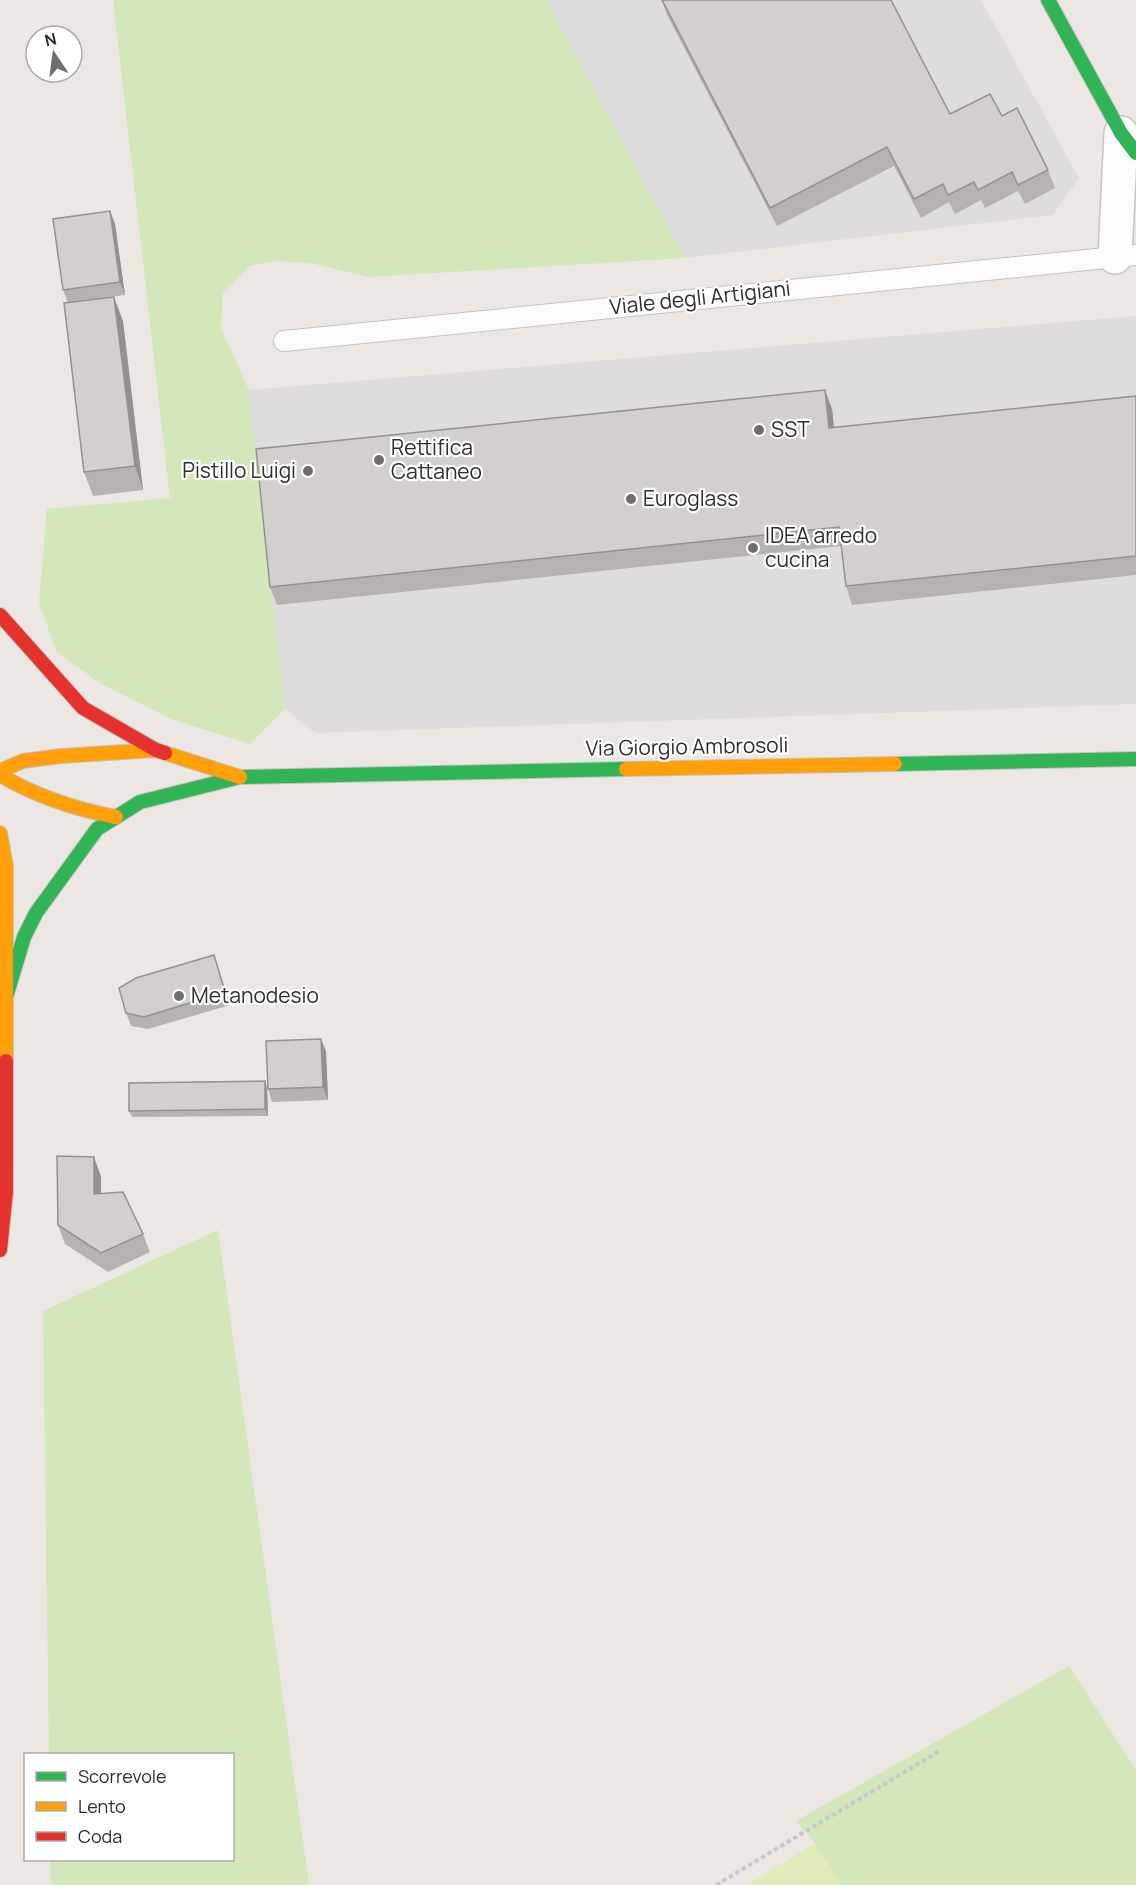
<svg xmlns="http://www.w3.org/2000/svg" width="1136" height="1885" viewBox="0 0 1136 1885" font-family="Manrope,sans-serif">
<rect width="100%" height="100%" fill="#ece7e2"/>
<path fill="#dfdcde" d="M546 0H981L1079 178 1053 215 685 258Z
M1136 316V704L315 733 285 709 249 390Z"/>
<path fill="#d3e7ba" d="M113 0H546L685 258 369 277 310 263 277 261 250 266 223 292 221 328 249 390 285 709 250 744 171 719 101 684 56 651 39 602 47 509 170 498Z
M218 1230 309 1885H51L50 1860H232V1754H49L43 1311Z
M1069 1666 1136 1770V1885H842L815 1843 796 1821Z"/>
<path fill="#dfebb8" d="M815 1843 842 1885H747Z"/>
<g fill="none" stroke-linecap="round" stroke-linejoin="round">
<defs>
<path id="lane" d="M284 341 1136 255"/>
<path id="street" d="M1115 257 1121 133"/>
<path id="fast" d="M1048 0 1121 133 1136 153
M895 764 1136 759
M6 997 24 937 36 913 97 829 140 802 240 777 626 769"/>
<path id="slow" d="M165 753 240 777
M626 769 895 764
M0 771 23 761 61 756 156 750
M0 775C37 797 74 809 116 817
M0 833 6 866V1061"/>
<path id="jam" d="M0 615 83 708 156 750 165 753
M0 1250 6 1192V1061"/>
</defs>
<use href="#lane" stroke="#c5c4c3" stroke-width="22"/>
<use href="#street" stroke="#c5c4c3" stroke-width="36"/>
<use href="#fast" stroke="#c5c4c3" stroke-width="16"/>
<use href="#slow" stroke="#c5c4c3" stroke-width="16"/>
<use href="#jam" stroke="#c5c4c3" stroke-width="16"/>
<path stroke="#c8c8c8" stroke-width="4" stroke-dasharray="4.5 3" stroke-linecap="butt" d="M716 1885 941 1750"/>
<use href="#lane" stroke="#fcfbfb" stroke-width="20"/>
<use href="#street" stroke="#fcfbfb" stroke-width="33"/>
<use href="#fast" stroke="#30b455" stroke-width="14"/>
<use href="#slow" stroke="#ff9f0a" stroke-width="14"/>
<use href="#jam" stroke="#e5322d" stroke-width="14"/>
</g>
<path fill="#b5b2af" d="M662 0H891L950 114 1002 116 1048 170 1055 188 1025 204 1018 191 985 208 981 200 955 214 949 202 921 218 894 166 777 226 667 15Z
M110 211 115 224 125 295 71 302 123 321 143 490 93 496 84 472 68 303 63 290Z
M825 390 832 409 834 427 1136 396V575L852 605 846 586 841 546 277 605 270 587Z
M218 968 230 1005 148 1029 131 1026 126 1013Z
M326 1051 328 1100 272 1102 268 1089Z
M265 1081 267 1088 268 1116 132 1117 129 1111Z
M101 1176V1193L143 1234 150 1252 108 1272 65 1244 58 1225Z"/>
<path fill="#93918f" d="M110 211 115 224 125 295 120 282Z
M114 297 123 321 143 490 135 466Z
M825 390 832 409 836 446 829 428Z
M214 955 218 968 230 1005 225 992Z
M321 1039 326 1051 328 1100 323 1087Z
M265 1081 267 1088 268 1116 265 1109Z
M94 1157 101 1176V1212L94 1194Z"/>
<path fill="#d2cfcc" stroke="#93918f" stroke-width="1.5" d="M662 0H891L950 114 990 94 1002 116 1017 108 1048 170 1018 185 1012 172 978 190 974 182 948 195 943 184 914 199 887 147 770 208Z
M110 211 120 282 63 290 53 219Z
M114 297 135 466 84 472 64 303Z
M825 390 829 428 1136 396V556L846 586 839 527 270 587 256 449Z
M214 955 225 992 144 1017 126 1013 119 988 136 978Z
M321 1039 323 1087 268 1089 266 1041Z
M265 1081V1109L129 1111V1083Z
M57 1156 94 1157V1194L123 1192 143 1234 101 1253 58 1225Z"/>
<g fill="#706e6c" stroke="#fff" stroke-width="2">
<circle cx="759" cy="430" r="6"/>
<circle cx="379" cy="460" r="6"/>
<circle cx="308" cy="471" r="6"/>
<circle cx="631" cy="499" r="6"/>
<circle cx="753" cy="548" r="6"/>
<circle cx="179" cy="996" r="6"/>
</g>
<g text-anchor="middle" stroke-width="4.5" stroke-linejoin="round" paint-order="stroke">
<g font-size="21" fill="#2d2d2d" stroke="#fff">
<text transform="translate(700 298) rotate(-6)" y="7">Viale degli Artigiani</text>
<text transform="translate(687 747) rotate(-1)" y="7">Via Giorgio Ambrosoli</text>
</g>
<g font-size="21" fill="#2d2d2d" stroke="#fff" text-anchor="start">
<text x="771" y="437">SST</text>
<text x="391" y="455">Rettifica<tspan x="391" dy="24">Cattaneo</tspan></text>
<text x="296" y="478" text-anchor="end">Pistillo Luigi</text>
<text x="643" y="506">Euroglass</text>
<text x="765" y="543">IDEA arredo<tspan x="765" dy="24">cucina</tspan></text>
<text x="191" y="1003">Metanodesio</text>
</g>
</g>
<rect x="24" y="1753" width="210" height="108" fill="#ffffff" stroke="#ababab" stroke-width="1.5"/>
<rect x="36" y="1772" width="30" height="9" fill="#30b455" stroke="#ababab" stroke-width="1.5"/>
<text x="78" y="1783" font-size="18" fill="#2d2d2d">Scorrevole</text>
<rect x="36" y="1802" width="30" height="9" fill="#ff9f0a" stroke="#ababab" stroke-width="1.5"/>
<text x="78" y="1813" font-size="18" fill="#2d2d2d">Lento</text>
<rect x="36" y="1832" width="30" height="9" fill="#e5322d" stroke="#ababab" stroke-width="1.5"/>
<text x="78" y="1843" font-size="18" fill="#2d2d2d">Coda</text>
<g transform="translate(54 54) rotate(347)"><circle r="28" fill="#ffffff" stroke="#ababab" stroke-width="1.5"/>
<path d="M0-4.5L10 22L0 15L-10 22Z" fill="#706e6c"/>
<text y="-9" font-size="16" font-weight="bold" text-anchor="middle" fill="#2d2d2d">N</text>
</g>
</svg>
